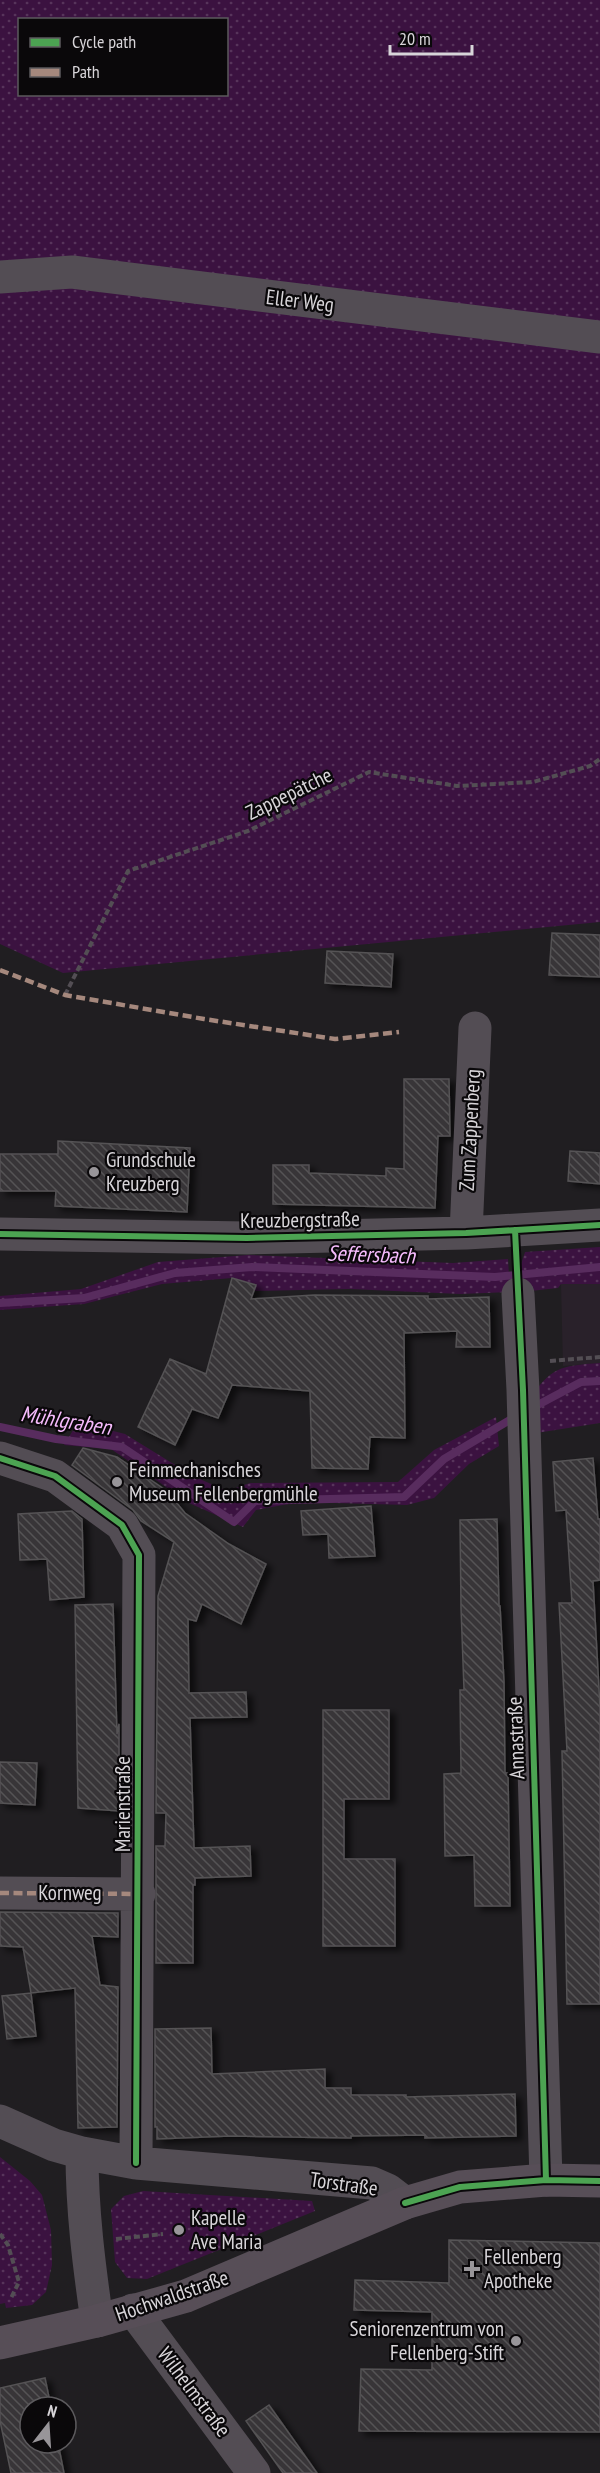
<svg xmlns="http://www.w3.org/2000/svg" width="600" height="2473" viewBox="0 0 600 2473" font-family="'PT Sans Narrow',sans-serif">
<defs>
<pattern id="grass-dots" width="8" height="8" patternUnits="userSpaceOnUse" patternTransform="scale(1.5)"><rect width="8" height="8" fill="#3b1240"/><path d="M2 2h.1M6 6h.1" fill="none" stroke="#57345b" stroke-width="1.8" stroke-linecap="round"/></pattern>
<pattern id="building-back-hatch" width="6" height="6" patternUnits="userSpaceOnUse" patternTransform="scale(1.5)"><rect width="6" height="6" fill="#383638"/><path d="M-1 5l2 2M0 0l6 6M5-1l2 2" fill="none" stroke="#545254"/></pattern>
<filter id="shadow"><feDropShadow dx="6" dy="4" stdDeviation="3" flood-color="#0009"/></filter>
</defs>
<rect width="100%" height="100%" fill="#201e21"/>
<path fill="#29212a" d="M561 1284H600V1363L563 1366Z"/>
<path fill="url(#grass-dots)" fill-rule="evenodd" d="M0 0H600V922L63 973 0 944ZM20 20H226V94H20Z
M600 1247V1284H561L558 1288 521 1292 520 1267 525 1252Z
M248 1255 453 1263 508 1259 510 1292 460 1294 350 1289 254 1291 255 1285 232 1278 162 1284 84 1304 0 1310V1296L81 1289 158 1262Z
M600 1363V1423L530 1434 527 1402C552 1367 558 1366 600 1363Z
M496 1417 499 1446 469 1464 434 1498 407 1505 299 1502 256 1510 243 1527 189 1503 111 1449 64 1445 78 1422 125 1434 193 1476 227 1491 250 1483 398 1482 434 1450Z
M0 2157 30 2181 42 2195 51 2230 52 2265 46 2292 32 2305 6 2308 5 2303 0 2304Z
M143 2191 312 2201 315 2211 147 2279 127 2278 115 2262 111 2209 124 2196Z"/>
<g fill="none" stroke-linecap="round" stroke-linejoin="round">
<path stroke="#582c5e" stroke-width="8" d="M0 1303 84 1298 175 1273 252 1267 495 1277 600 1267
M532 1408 581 1382 600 1381
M0 1427 56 1439 122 1447 234 1522 255 1501 404 1497 444 1459 515 1417"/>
</g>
<path fill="url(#building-back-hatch)" stroke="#545254" stroke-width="1.5" filter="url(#shadow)" d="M552 933 600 935V977L549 975Z
M327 951 393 954 391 987 325 983Z
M404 1079H449L450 1136H438L435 1208 273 1204V1165H309V1173L386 1176V1168L404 1169Z
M58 1141 190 1148 187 1212 55 1206 56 1191H0V1154H58Z
M570 1151 600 1153V1184L568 1181Z
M232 1278 256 1285 251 1299 314 1295 428 1296V1299L489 1297 490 1347H456L457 1331 404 1333 405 1438 370 1437 368 1469 312 1468 310 1391 232 1385 218 1418 192 1409 175 1445 138 1427 170 1359 206 1374Z
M83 1448 117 1457 167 1491 185 1513 229 1544 266 1564 241 1624 202 1604 196 1621 188 1619 189 1693 246 1692 247 1717 190 1718 194 1848 250 1846 251 1876 195 1878V1885H193V1963H156V1846H165L166 1813H156L158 1596 174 1542 141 1521 133 1510 72 1465Z
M593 1458 598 1519H600V1580L593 1581 600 1707V2004H567L562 1751H567L559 1603H572L566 1510 556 1511 553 1462Z
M371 1506 375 1556 329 1558 328 1534 303 1535 301 1511Z
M72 1511 82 1519 84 1597 50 1600 47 1559 20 1560 18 1514Z
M497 1519 499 1606H500L504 1682 505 1773H508L510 1906H475L474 1855 445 1856 444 1774 461 1773 460 1690H464L461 1608 460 1520Z
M113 1604 117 1734 119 1724V1811L78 1808 75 1605Z
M323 1710H389V1799H344V1859H395V1946H323Z
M0 1762 37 1763 35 1805 0 1803Z
M0 1912 118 1913V1937L92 1936 100 1985 118 1987 117 2127 78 2128 75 1988 31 1993 23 1947 0 1946Z
M31 1993 36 2036 7 2039 2 1996Z
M211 2028 212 2074 325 2069V2088H351V2095H406V2097L515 2094 516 2136 425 2138V2135L351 2136V2138L230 2136 157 2139V2127H155V2029Z
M449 2240 600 2243V2432L359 2431 361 2369 432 2370V2312L354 2310 355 2280 449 2283Z
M45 2378 51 2407H30V2443H58L64 2473H11L0 2421V2388Z
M269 2405 298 2446 317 2473H283L246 2421Z"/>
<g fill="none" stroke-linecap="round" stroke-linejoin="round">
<path stroke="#534e54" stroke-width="4" stroke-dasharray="6 3" stroke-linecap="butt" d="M65 995 128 871 248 831 369 772 457 786 533 782 590 766 600 759
M550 1361 600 1357
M0 2234 8 2245 19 2282 11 2298
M116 2239 163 2234"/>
<path stroke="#534d54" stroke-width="33" d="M0 277 72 272 600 337
M466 1233 475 1028
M0 1234 247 1238 466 1233 600 1225
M518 1294 523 1390 546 2180
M0 1458 55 1476 122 1525 139 1555 136 2163
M0 1893 139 1894
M0 2121 54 2145 82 2153 136 2163 372 2183 388 2190 405 2203
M82 2153C82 2210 89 2265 97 2321
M133 2310 254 2473"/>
<path stroke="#574e57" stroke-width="33" d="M0 2343 97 2321 186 2296 405 2203 460 2187 546 2180 600 2181"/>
<path stroke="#a5887d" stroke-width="4.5" stroke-dasharray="9 4.5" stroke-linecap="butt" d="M0 970 65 995 204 1019 335 1039 399 1032
M0 1893 139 1894"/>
<defs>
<path id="cycleway" d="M515 1230 523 1390 546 2180
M0 1234 247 1238 466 1233 600 1225
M0 1458 55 1476 122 1525 139 1555 136 2163
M405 2203 460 2187 546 2180 600 2181"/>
</defs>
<use href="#cycleway" stroke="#0a080a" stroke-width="10"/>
<use href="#cycleway" stroke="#4ca352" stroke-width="6"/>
</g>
<g fill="#989599" stroke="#0a080a" stroke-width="2">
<circle cx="94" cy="1172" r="6"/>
<circle cx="117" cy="1482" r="6"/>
<circle cx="179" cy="2230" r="6"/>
<path d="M469 2260h6v6h6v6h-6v6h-6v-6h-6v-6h6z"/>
<circle cx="516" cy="2341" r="6"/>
</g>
<g text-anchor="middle" stroke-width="4.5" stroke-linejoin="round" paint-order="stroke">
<g font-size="21" fill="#d8d5d9" stroke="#0a080a">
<text transform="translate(300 301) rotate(7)" y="7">Eller Weg</text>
<text transform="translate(289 794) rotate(-26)" y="7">Zappepätche</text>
<text transform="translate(470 1130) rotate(-87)" y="7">Zum Zappenberg</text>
<text transform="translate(300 1220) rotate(-1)" y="7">Kreuzbergstraße</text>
<text transform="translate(516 1738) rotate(-92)" y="7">Annastraße</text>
<text transform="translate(123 1804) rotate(-90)" y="7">Marienstraße</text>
<text x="70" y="1900">Kornweg</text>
<text transform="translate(344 2184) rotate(8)" y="7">Torstraße</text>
<text transform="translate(172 2296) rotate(-19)" y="7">Hochwaldstraße</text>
<text transform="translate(194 2392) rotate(53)" y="7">Wilhelmstraße</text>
</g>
<g font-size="21" fill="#d8d5d9" stroke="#0a080a" text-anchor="start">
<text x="106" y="1167">Grundschule<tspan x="106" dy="24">Kreuzberg</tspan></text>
<text x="129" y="1477">Feinmechanisches<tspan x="129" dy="24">Museum Fellenbergmühle</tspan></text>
<text x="191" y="2225">Kapelle<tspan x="191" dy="24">Ave Maria</tspan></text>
<text x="484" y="2264">Fellenberg<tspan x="484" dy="24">Apotheke</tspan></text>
<text x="504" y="2336" text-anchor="end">Seniorenzentrum von<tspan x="504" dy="24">Fellenberg-Stift</tspan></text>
</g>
<g font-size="22" font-style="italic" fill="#f6bbfd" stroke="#0a080a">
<text transform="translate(371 1254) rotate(2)" y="8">Seffersbach</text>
<text transform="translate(66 1420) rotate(9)" y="8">Mühlgraben</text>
</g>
</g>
<rect x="18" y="18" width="210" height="78" fill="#0a080a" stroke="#5c5a5d" stroke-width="1.5"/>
<rect x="30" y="38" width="30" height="9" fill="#4ca352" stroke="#5c5a5d" stroke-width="1.5"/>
<text x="72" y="48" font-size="18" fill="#d8d5d9">Cycle path</text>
<rect x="30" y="68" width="30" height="9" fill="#a5887d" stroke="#5c5a5d" stroke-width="1.5"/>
<text x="72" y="78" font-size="18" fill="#d8d5d9">Path</text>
<g transform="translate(48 2425) rotate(17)"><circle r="28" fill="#0a080a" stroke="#5c5a5d" stroke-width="1.5"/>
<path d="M0-4.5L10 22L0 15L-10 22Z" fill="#989599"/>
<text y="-9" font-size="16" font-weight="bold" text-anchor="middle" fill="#d8d5d9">N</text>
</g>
<path d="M390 45v9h82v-9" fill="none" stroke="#d8d5d9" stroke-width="3"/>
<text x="399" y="45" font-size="18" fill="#d8d5d9" stroke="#0a080a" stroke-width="4.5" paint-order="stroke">20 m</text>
</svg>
